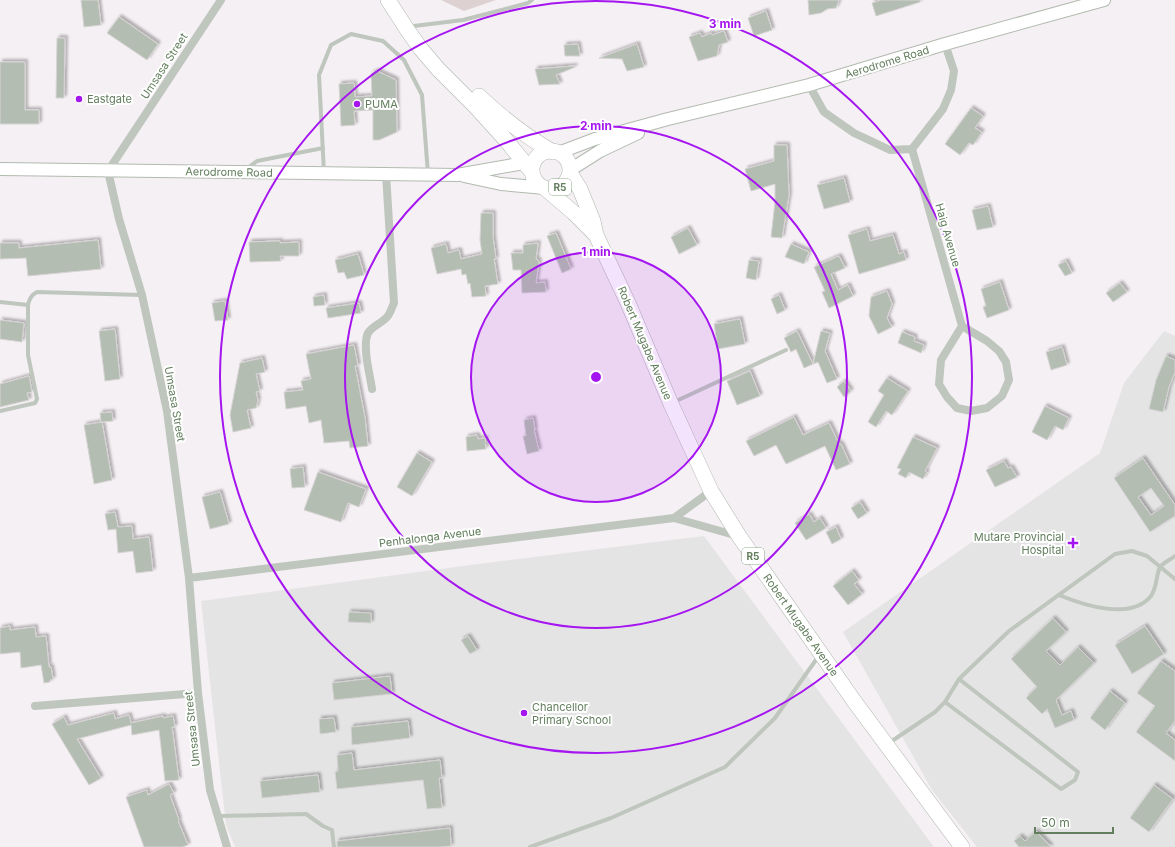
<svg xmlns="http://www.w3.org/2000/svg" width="1175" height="847" viewBox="0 0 1175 847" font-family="Inter,sans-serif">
<defs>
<filter id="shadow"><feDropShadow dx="2.5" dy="-2.5" stdDeviation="1" flood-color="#0004"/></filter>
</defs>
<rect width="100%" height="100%" fill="#f5f0f3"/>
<path fill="#e5e4e4" d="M1164 331 1175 336V847H977L932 790 843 632 1100 453 1124 383Z
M704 536 934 847H235L226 825 201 601 478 564Z"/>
<path fill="#ddd2d1" d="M441 0H496L464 11Z"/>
<path fill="#b4bdb1" stroke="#d6d3d5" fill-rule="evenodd" filter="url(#shadow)" d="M81 0H98L101 25 84 27Z
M808 0H839L836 8 827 9 821 13 809 15Z
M881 0H920V2L876 16 872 3Z
M766 11 772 30 754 36 748 18Z
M119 17 158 44 147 60 107 33Z
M724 31 728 42 719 45 717 56 698 61 689 37 700 33 702 37 711 33 712 35Z
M57 38H65L64 98H56Z
M578 44 580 56H565L564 45Z
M637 44 644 67 627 71 622 59 599 58Z
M0 62H25V110H39V124H0Z
M575 66V67L556 75 560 84 539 85 535 69Z
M377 71 396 80 397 132 379 140H373V110L354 111 355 125 341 126 339 84 354 83 355 97 372 96 371 74 374 72Z
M971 108 983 116 975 128 982 132 973 145 969 143 960 155 945 144Z
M774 145H787L789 195 782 238 771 237 775 202V184L751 191 745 169 774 161Z
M844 178 850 202 824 209 817 185Z
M988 206 993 227 977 230 972 210Z
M481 213H493V237L496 259H494L498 284 485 286 486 296 472 297 470 283 468 284 466 274 462 275 461 269 437 274 431 248 446 244 448 253 459 250 461 259 482 254 480 240Z
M688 228 697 245 679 254 671 237Z
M867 229 870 241 893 235 899 254 904 252 906 260 859 274 848 235Z
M556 233 571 269 562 273 547 236Z
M98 240 101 269 28 276 26 258 0 259V243H19V248Z
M280 241V243L299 242V256H280L281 261 250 262 249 242Z
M538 243 536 259 539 261 536 283 545 282 546 292 522 293 521 270H513L511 253H523V245Z
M791 244 809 252 804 264 785 257Z
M358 254 364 275 347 279 344 272 338 273 335 260Z
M839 256 845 268 831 274 838 290 848 285 853 296 829 308 822 292 825 291 814 267Z
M749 260 759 261 756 280 746 278Z
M1066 261 1072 273 1065 276 1058 265Z
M1000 282 1009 310 987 318 983 307 986 306 981 289Z
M1120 283 1127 292 1113 302 1106 293Z
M887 291 892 304 887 318 892 327 878 334 869 316 871 297Z
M324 295 325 305 314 306 313 297Z
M779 295 785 310 777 314 771 299Z
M225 301 228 320 215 321 212 303Z
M359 303 361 313 328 318 326 308Z
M740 319 745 344 718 349 714 324Z
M0 320 24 323 22 342 0 339Z
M115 329 120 379 105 381 99 331Z
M797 331 813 364 804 368 796 349 791 352 784 338Z
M821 331 830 333 825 351 837 379 827 383 818 362 813 364Z
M902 332 915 337 914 341 924 345 921 353 898 343Z
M354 345 358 366H355L365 418 368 446 350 448 349 441 324 443 321 420 309 423 306 406 286 409 284 392 303 390 301 381 311 379 306 354Z
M1062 347 1067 365 1051 370 1046 352Z
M1166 356 1175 360V372L1169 387 1163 412 1149 409 1156 380Z
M262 358 265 372 256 374 260 391 256 392 258 400 256 408 247 410 251 428 233 432 230 415 240 363Z
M750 371 760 396 737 405 727 381Z
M29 376 32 392 27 393 29 400 0 407V384Z
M887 378 908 391 892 415 886 411 876 427 868 422 884 395 878 391Z
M844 381 851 391 844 397 837 387Z
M1045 406 1069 418 1063 430 1055 426 1047 440 1032 432Z
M112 412 113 421 101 422 100 413Z
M794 417 803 435 829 423 839 444H841L850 464 836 470 825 446 786 464 776 445 754 456 746 441Z
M533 418 535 430H534L539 451 527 454 523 436H526L524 420Z
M102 422 112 480 94 484 84 425Z
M477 435 478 439 485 438 486 449 467 451 466 437Z
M913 437 937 448 925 471 927 472 923 479 909 472 906 478 898 474 901 469 897 468Z
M417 453 432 462 412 496 397 487Z
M1143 458 1175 505V516L1150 532 1114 478ZM1151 488 1164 506 1151 515 1138 497Z
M1004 461 1008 468 1011 467 1017 477 995 487 986 470Z
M303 467 305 487 292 488 290 469Z
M318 472 366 489 359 507 348 503 341 522 304 510Z
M220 492 229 524 210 529 202 497Z
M860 502 867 513 858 519 851 508Z
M115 512 118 527 132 526 133 539 149 537 153 571 136 573 133 551 118 553 116 529 108 530 105 514Z
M809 514 814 522 820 518 826 528 806 540 795 523Z
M836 527 841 539 832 544 826 532Z
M852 571 859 580 854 584 862 594 848 605 833 586Z
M349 612 371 613V623L348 622Z
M1053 618 1066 632 1046 651 1060 665 1078 647 1094 663 1056 700 1062 715 1071 711 1074 720 1055 728 1047 709 1042 714 1026 698 1037 687 1011 659Z
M10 626V630L35 627 36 637 46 636 49 667H51L53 679 50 680V682L44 683 41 665 21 668 20 652 0 654V628Z
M1145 626 1164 654 1132 674 1115 645Z
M468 636 477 650 470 654 461 640Z
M1161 661 1175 671V721L1166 733 1175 740V761L1136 732 1155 706 1137 693Z
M390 676 392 694 334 700 332 683Z
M1110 691 1125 703 1105 730 1090 718Z
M114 713 115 719 129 715 131 723 163 716V718L173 716 175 727H172L179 780 165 781 159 730 132 735 131 725 77 739 101 778 89 785 52 724 64 717 68 725Z
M334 718 336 732 320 734 319 719Z
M408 721 410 738 352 745 351 727Z
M352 753 354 770 440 760 442 778H439L442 808 427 809 423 780 337 789 335 772 338 771 337 755Z
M318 775 320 792 262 798 260 781Z
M169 784 174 793 170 795 179 820 178 821 188 845 182 847H144L126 797 147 790 148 795Z
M1154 785 1173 799 1149 832 1130 818Z
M450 828 451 846 440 847H337V841Z
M1036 831 1051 847H1019L1014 841 1020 836 1025 841Z"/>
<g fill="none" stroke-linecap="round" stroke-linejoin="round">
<defs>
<path id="secondary" d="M558 153 595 139 668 119 809 85 945 44 1104 0
M0 169 457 175 535 161
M570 170 600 151 638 133
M464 176 501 184 545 188"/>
<path id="highway" d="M388 0 408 31 421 49 438 69 475 106 505 139 532 172
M479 96C502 118 525 136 553 152
M532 170a19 19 0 1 1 38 0a19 19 0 1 1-38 0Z
M570 173 580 189 593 221 596 235 628 303 671 404 711 491 739 536 854 701 962 847
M546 189 574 213 596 235"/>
</defs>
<use href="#secondary" stroke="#b1bbaf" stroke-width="14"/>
<use href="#highway" stroke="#afb7ae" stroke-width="16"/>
<path stroke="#bec6bd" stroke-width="4" d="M414 26 463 20 528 3 532 0
M245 170 257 161 323 148
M324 173 319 75 331 45 351 34 383 41 404 60 422 95 428 174
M0 302 28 305
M674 402 786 350
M0 411 35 403 37 399 28 355V305C29 299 31 295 37 292L142 295
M1059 595C1083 605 1131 621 1151 596 1157 588 1156 575 1160 567 1163 563 1171 559 1175 556
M945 702 1061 789 1075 780 1078 772 959 679
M889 743 935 712 945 702 959 679 1009 631 1115 554 1132 551 1147 556 1175 579
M218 816 306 814 323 826 332 830 334 847
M530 847 611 818 725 767 775 718 818 657"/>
<path stroke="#bec6bd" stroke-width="8" d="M221 0 108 171 119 219 142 295 167 411 189 578 198 693 210 790 227 847
M809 85 824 112 854 133 890 150 912 149 943 109 951 90 954 71 945 44
M912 149 962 326 987 341 999 351 1006 362 1009 380 1002 396 987 408 971 411 957 408 947 397 939 384 941 360 962 326
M372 389C370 375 362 346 368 333 372 326 382 323 387 317 390 314 392 307 394 303L386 174
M674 518 711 491
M189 578 674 518 738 536
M35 706 198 693"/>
<use href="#secondary" stroke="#fff" stroke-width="12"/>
<use href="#highway" stroke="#fff" stroke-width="15"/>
</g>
<circle cx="596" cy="377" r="125" fill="#a515f0" fill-opacity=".12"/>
<g fill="none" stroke="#a515f0" stroke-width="2">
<circle cx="596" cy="377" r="125"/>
<circle cx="596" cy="377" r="251"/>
<circle cx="596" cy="377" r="376"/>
</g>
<g fill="#a515f0" stroke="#fff" stroke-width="1.5">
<circle cx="79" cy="99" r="4"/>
<circle cx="357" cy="104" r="4"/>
<path d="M1071 537h4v4h4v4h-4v4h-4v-4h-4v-4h4z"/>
<circle cx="524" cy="713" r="4"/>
</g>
<g text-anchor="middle" stroke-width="4" stroke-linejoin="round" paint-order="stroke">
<g fill="#fff" stroke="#91a58e" stroke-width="1">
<rect x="549" y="179" width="22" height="16" rx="3"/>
<rect x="742" y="548" width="22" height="16" rx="3"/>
</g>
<g font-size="10" font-weight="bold" fill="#627e5d">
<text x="560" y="191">R5</text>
<text x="753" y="560">R5</text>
</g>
<g font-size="11" fill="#627e5d" stroke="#fff">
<text transform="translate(887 62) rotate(-17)" y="4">Aerodrome Road</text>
<text transform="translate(164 66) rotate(-57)" y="4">Umsasa Street</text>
<text transform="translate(229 172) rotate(1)" y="4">Aerodrome Road</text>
<text transform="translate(948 235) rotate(74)" y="4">Haig Avenue</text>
<text transform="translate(645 343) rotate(67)" y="4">Robert Mugabe Avenue</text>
<text transform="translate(175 404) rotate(80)" y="4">Umsasa Street</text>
<text transform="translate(430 537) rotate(-7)" y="4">Penhalonga Avenue</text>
<text transform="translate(801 625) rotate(55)" y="4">Robert Mugabe Avenue</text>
<text transform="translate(192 729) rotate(-96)" y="4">Umsasa Street</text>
</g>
<g font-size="11" fill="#627e5d" stroke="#fff" text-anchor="start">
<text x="87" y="103">Eastgate</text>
<text x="365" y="108">PUMA</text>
<text x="1064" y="541" text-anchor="end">Mutare Provincial<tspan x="1064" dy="13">Hospital</tspan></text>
<text x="532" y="711">Chancellor<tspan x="532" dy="13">Primary School</tspan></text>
</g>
</g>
<circle cx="596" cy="377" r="6" fill="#a515f0" stroke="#fff" stroke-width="2"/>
<g font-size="12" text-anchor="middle" font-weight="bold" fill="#a515f0" stroke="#fff" stroke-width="4" stroke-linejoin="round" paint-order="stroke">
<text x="725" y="28">3 min</text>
<text x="596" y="130">2 min</text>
<text x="596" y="256">1 min</text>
</g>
<path d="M1035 827v6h78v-6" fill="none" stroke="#627e5d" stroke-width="2"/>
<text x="1041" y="827" font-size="12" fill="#627e5d" stroke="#ffffff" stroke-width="3" paint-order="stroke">50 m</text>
</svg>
